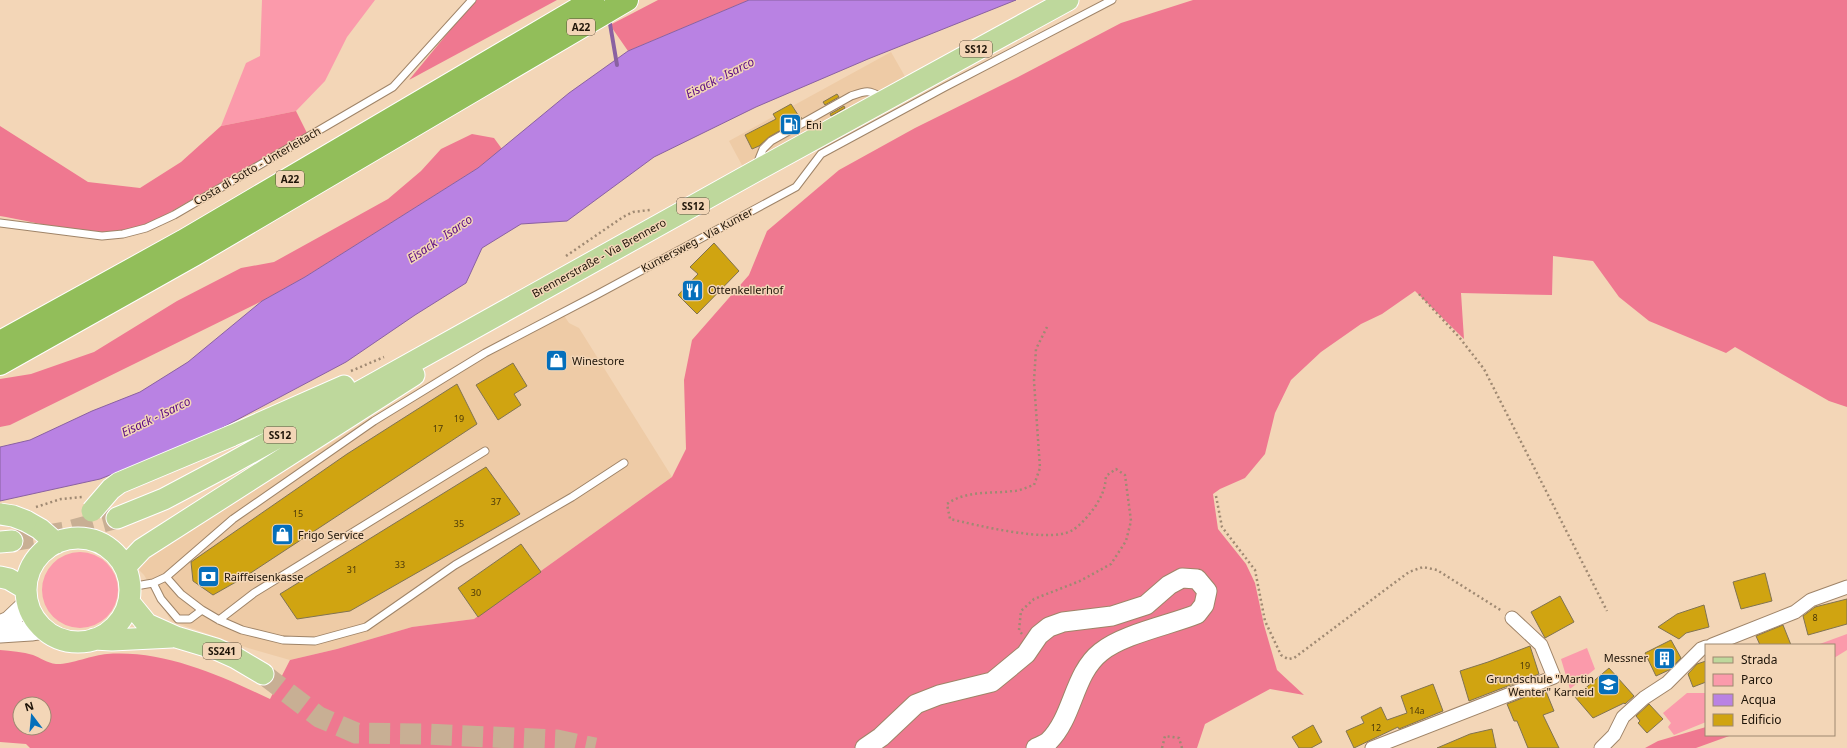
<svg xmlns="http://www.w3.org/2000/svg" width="1847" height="748" viewBox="0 0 1847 748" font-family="'Noto Sans',sans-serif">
<rect width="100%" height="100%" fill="#f3d6b7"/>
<path fill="#eecba6" d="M891 52 907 80 744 169 729 141Z
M561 311 569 323 579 328 672 477 474 619 412 627 337 649 290 660 248 648 171 621 144 575 136 567 160 542 326 446 444 372Z"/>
<path fill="#fb9aab" d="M262 0H375L347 37 325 81 296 111 221 126 246 63 260 56Z
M42 590a38 38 0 1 1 76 0a38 38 0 1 1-76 0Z
M1847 634V650L1834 658V645H1817Z
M1587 648 1595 669 1570 689 1561 659Z
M1687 693H1706V722L1674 735 1668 727 1671 723 1663 713Z"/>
<path fill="#ef7890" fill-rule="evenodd" d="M475 0H557L409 80Z
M658 0H749L628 51 610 25Z
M1193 0H1847V407L1829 401 1735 347 1726 353 1649 321 1619 297 1593 261 1553 256 1552 295 1461 293 1464 339 1415 291 1382 314 1361 324 1321 352 1291 380 1275 413 1265 454 1245 478 1220 489 1213 494 1218 529 1246 564 1255 583 1264 625 1277 670 1304 695 1270 689 1205 724 1197 748H30L26 744 0 742V650C11 651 23 652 33 655 41 658 47 663 56 664 68 665 93 655 107 654 164 650 219 675 270 699L290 660 337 649 412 627 474 619 672 477 686 449 684 380 692 340 749 275 767 231 839 170 915 128 1018 77 1121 23ZM20 704H44V728H20Z
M296 111 307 133 160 218C146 224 132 230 116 232 82 235 35 222 0 216V126L88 182 140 188 181 162 221 126Z
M472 134 494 138 502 149 478 168 305 277 262 301 10 425 0 427V379L31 374 94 352 177 301 241 268 274 262 388 199 421 171 441 149Z
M1706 727V735H1732L1696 748H1645L1658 741Z"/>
<path fill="#b982e3" stroke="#8a61a1" d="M749 0H1016L868 59 756 107 654 157 567 221 521 224 482 248 466 283 415 315 346 362 201 439 100 479 0 501V447L30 440 92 411 140 392 188 362 262 301 305 277 478 168 569 93 628 51Z"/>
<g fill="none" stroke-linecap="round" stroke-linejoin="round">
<path stroke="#8a61a1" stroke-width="4" d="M609 18 617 65"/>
</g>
<path fill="#d0a411" stroke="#817351" d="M837 94 839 97 825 105 823 102Z
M791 104 800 118H802L769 137 759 146 752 149 745 135 776 119 773 114Z
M844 106 845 108 831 116 830 114Z
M714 243 739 271 697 314 678 295 698 274 690 267Z
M513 363 527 386 514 394 521 405 498 420 476 385Z
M457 384 477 424 243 578 213 595 193 581 191 562 347 454Z
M486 467 520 514 350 611 297 619 280 594Z
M521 544 541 572 478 617 458 588Z
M1765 573 1772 601 1741 609 1733 582Z
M1560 596 1574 622 1545 638 1531 612Z
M1847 599V624L1808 635 1803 616 1815 607Z
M1704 605 1709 627 1686 633 1679 639 1658 627 1677 614Z
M1783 625 1791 645H1760L1756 636Z
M1671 640 1681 658 1669 670 1656 676 1645 653Z
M1530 646 1539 674 1469 701 1460 671 1488 662Z
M1706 661V682L1693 687 1688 674 1697 664Z
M1609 668 1634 696 1625 704 1624 703 1593 718 1575 697Z
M1433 684 1443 711 1399 729 1398 727 1354 748 1346 731 1364 723 1361 717 1381 707 1387 720 1407 713 1401 696Z
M1545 689 1554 711 1543 715 1559 748H1528L1517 721H1514L1507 704Z
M1649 704 1663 719 1647 733 1638 723 1640 721 1636 716Z
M1313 725 1322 742 1311 748H1299L1292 737Z
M1492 729 1496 748H1437L1470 734Z"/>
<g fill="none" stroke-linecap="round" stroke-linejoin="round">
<path stroke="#c8af94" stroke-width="21" stroke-dasharray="21 10" stroke-linecap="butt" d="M12 541 65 532 117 518
M263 674 319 717 356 733 424 734 557 740 595 748"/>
<defs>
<path id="lane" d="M762 164 759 159 763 149 771 141 851 96C865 91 869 89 882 98
M0 223 102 236 123 234 146 228 174 215 393 87 472 0
M166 577 181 594 202 610 219 620 242 630 283 640 315 641 366 627 455 565 572 497 624 463
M153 583 161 599 178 619H190L202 610
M130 587 153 583 166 577 233 519 374 421 485 353 598 294 796 187 821 154 945 87 1112 0
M219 620 254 593 485 451"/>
<path id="street" d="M1712 645 1795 612 1811 600 1847 587
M1372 748 1554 677 1541 645 1512 618
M1601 748 1614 735 1623 717 1644 698 1667 683 1701 649 1706 647"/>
<path id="secondary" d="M0 625 9 621 28 603
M0 633 31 631 44 629
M865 748 881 737 916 704 939 695 992 682 1026 654 1039 635 1049 627 1063 622 1112 616 1146 605 1169 585 1182 578 1197 579 1207 591 1204 605 1197 614C1170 625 1123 634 1101 652 1073 674 1074 716 1049 741 1046 744 1040 746 1036 748"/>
<path id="primary" d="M231 436 344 386
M117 518 164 499 230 464 763 167 1068 0
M26 521 40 529 56 543
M26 590a52 52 0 1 1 104 0a52 52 0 1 1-104 0Z
M0 542 12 541
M125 567 142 549 414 375
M0 577 9 579 26 589
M129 602 147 624 176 637 216 649 236 658 263 674
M94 639 112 640 172 637"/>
<path id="highway" d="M0 342 183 241 593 0
M0 364 194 255 627 0"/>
</defs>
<use href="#lane" stroke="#9f8468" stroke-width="9"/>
<use href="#street" stroke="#9f8468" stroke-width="15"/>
<use href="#secondary" stroke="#9f8468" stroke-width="21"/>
<use href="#primary" stroke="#fff" stroke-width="23"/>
<use href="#highway" stroke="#fff" stroke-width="24"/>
<path stroke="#9f8972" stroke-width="2.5" stroke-dasharray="2 3" stroke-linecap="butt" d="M566 256 623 217 633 212 650 210
M1419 294 1459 337 1484 369 1607 611
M351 371 384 357
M1216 496 1222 527 1255 570 1265 621 1281 655 1288 659 1294 658 1409 572 1423 567 1437 570 1502 611
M36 507 61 499 82 497
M1022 634 1019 630 1021 611 1034 599 1080 581 1111 564 1126 541 1131 521 1125 475 1116 469 1106 476C1105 490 1102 495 1095 507 1089 515 1080 526 1071 531 1048 543 976 525 950 519L947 504C966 490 991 494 1013 491 1020 491 1027 487 1034 485L1040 468 1034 381 1036 349 1047 327
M1162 748 1165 736 1179 738 1182 748"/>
<use href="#lane" stroke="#fff" stroke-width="7"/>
<use href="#street" stroke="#fff" stroke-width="13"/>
<use href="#secondary" stroke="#fff" stroke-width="19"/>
<use href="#primary" stroke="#bed89c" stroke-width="21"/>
<use href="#highway" stroke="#92be5a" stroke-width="22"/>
<defs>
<path id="primary-bridge" d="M92 511 111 489 119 483 231 436
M0 514 13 516 26 521"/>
</defs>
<use href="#primary-bridge" stroke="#fff" stroke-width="23" stroke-linecap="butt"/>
<use href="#primary-bridge" stroke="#bed89c" stroke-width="21"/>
</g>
<defs>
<symbol id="fuel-square" viewBox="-11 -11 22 22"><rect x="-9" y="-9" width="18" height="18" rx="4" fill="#056fbb" stroke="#f3d6b7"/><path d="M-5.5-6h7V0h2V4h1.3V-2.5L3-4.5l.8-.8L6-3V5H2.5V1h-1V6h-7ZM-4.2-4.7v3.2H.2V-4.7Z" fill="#fff"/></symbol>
<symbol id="restaurant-square" viewBox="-11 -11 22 22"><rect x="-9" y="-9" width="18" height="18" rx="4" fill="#056fbb" stroke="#f3d6b7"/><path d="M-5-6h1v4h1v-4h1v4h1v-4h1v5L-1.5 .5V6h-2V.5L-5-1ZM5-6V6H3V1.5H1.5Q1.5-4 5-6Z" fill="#fff"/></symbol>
<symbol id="shop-square" viewBox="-11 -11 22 22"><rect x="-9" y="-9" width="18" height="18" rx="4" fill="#056fbb" stroke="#f3d6b7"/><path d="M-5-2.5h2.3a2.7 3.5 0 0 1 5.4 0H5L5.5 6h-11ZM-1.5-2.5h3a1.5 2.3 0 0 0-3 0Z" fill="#fff"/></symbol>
<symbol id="bank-square" viewBox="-11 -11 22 22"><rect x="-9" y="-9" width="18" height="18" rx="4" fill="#056fbb" stroke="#f3d6b7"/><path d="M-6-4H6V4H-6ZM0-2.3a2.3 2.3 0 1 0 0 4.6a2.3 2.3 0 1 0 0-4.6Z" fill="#fff"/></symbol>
<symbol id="building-square" viewBox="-11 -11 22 22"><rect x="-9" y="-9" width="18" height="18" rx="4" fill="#056fbb" stroke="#f3d6b7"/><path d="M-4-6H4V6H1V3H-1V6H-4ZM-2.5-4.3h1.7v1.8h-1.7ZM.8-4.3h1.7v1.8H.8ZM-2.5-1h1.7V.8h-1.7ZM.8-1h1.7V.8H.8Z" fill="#fff"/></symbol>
<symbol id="school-square" viewBox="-11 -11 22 22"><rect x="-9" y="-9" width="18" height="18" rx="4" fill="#056fbb" stroke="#f3d6b7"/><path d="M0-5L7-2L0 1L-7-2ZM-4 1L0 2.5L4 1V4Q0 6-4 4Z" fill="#fff"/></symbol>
</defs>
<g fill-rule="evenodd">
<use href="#fuel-square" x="778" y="112" width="25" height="25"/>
<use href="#restaurant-square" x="680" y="278" width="25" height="25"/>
<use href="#shop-square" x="544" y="348" width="25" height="25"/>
<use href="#shop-square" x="270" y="522" width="25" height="25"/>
<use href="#bank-square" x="196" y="564" width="25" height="25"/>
<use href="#building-square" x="1652" y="646" width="25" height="25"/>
<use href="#school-square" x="1596" y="672" width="25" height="25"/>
</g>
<g text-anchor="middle" stroke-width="3" stroke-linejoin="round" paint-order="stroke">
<g font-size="9" fill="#4a380a">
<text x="459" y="422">19</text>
<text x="438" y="432">17</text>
<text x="496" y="505">37</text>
<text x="298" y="517">15</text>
<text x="459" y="527">35</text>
<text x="400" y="568">33</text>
<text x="352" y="573">31</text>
<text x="476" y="596">30</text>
<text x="1815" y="621">8</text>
<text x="1525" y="669">19</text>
<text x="1417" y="714">14a</text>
<text x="1376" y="731">12</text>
</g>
<g fill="#f3d6b7" stroke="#5e4e3c" stroke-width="1">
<rect x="567" y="19" width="28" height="16" rx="3"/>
<rect x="960" y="41" width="32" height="16" rx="3"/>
<rect x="276" y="171" width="28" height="16" rx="3"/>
<rect x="677" y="198" width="32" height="16" rx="3"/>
<rect x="264" y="427" width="32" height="16" rx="3"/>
<rect x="203" y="643" width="38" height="16" rx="3"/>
</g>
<g font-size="10" font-weight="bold" fill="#1e1408">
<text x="581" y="31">A22</text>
<text x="976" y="53">SS12</text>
<text x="290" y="183">A22</text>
<text x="693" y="210">SS12</text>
<text x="280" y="439">SS12</text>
<text x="222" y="655">SS241</text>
</g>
<g font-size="11" fill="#1e1408" stroke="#f3d6b7" text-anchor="start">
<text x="806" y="129">Eni</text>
<text x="708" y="294">Ottenkellerhof</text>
<text x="572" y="365">Winestore</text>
<text x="298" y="539">Frigo Service</text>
<text x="224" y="581">Raiffeisenkasse</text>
<text x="1648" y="662" text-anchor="end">Messner</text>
<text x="1594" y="683" text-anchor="end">Grundschule "Martin<tspan x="1594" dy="13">Wenter" Karneid</tspan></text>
</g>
<g font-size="11" fill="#1e1408" stroke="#f3d6b7">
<text transform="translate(257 166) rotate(-30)" y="4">Costa di Sotto - Unterleitach</text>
<text transform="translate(697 240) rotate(-28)" y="4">Kuntersweg - Via Kunter</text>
<text transform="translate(599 258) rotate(-29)" y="4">Brennerstraße - Via Brennero</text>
</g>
<g font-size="12" font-style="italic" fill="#590983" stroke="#f3d6b7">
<text transform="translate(720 78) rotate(-27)" y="4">Eisack - Isarco</text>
<text transform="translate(440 239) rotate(-34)" y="4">Eisack - Isarco</text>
<text transform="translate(156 417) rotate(-26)" y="4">Eisack - Isarco</text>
</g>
</g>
<rect x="1705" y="644" width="130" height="92" fill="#f3d6b7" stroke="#9e8871"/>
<rect x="1713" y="657" width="20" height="6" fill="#bed89c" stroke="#9e8871"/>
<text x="1741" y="664" font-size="12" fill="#1e1408">Strada</text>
<rect x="1713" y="674" width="20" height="12" fill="#fb9aab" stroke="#9e8871"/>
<text x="1741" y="684" font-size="12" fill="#1e1408">Parco</text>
<rect x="1713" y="694" width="20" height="12" fill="#b982e3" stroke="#9e8871"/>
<text x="1741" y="704" font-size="12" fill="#1e1408">Acqua</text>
<rect x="1713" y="714" width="20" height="12" fill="#d0a411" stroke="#9e8871"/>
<text x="1741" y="724" font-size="12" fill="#1e1408">Edificio</text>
<g transform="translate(32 716) rotate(344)"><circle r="19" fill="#f3d6b7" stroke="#9e8871"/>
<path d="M0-3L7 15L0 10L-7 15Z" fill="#056fbb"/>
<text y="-6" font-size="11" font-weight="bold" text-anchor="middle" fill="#1e1408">N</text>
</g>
</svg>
